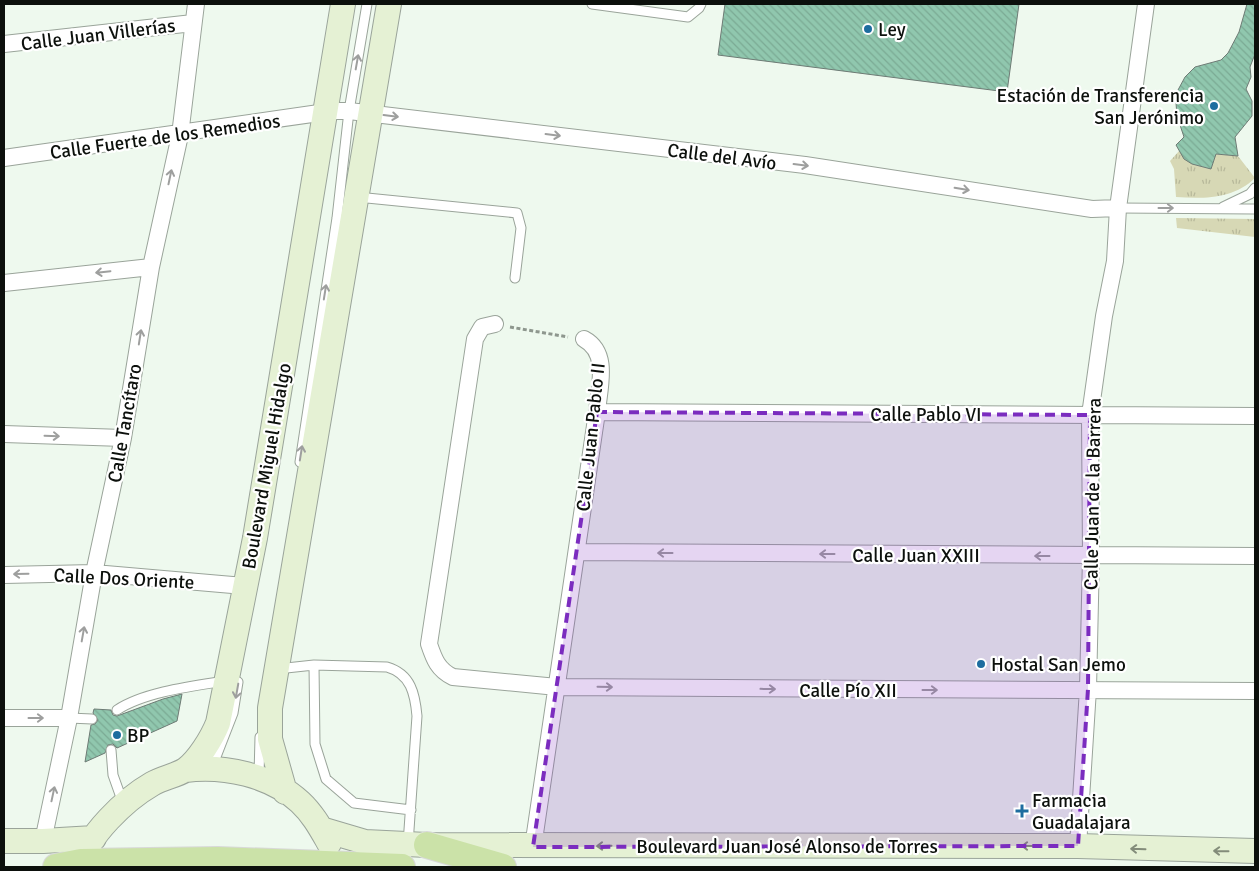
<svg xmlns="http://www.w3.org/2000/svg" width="1259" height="871" viewBox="0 0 1259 871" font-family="Signika,sans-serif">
<defs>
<pattern id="grass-tufts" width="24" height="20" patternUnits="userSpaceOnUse" patternTransform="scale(1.25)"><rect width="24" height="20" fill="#d7d8b5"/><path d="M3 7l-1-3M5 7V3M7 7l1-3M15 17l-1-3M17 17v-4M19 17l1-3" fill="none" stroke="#b7b89a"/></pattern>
<pattern id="building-back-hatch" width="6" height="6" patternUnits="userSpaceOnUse" patternTransform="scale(1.25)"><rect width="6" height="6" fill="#90c7ae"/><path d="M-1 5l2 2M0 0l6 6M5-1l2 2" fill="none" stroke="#7baa94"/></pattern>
</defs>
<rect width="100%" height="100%" fill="#eef9ee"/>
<path fill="url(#grass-tufts)" d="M1179 151 1192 164 1211 169 1215 154 1238 156 1255 178C1234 199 1203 199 1176 197L1174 169 1170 161Z
M1176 218 1255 219V237L1177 228Z"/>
<path fill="url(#building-back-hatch)" stroke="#6e7b75" d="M725 4H1019L1007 92 718 55Z
M1247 4H1255V54L1250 67 1251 77 1246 89 1252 101V116L1235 137 1238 156 1216 154 1211 169 1192 164 1184 159 1176 145 1184 137 1177 116 1176 103 1178 90 1185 77 1195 67 1221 60 1228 53 1239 32Z
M182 694 177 721 117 748 113 744 108 745 105 753 85 762 91 725 95 724 98 720 93 713 94 709 111 710 113 715 117 716 163 699Z"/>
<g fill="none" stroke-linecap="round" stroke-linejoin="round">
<defs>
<path id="lane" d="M592 4 688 17 699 8 701 4
M357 197 517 213 521 228 515 278
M1223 207 1250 194 1255 188
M1118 208 1255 209
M300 462 337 218 349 111 367 4
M314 665 315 744 326 779 354 803 411 810
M277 669 314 665 387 667C411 674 415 694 417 716L408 844
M117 710C144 692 193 686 225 681
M69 718 92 719
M111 750 113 775 123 803
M212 767 233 713 238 682
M259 776 260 737"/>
<path id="street" d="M4 44 193 23
M4 158 333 111H349L805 165 1092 209 1118 208
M4 283 151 267
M495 324 482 327 475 339 429 644C434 659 438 670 453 677L557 687 1255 691
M597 412 1255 416
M4 434 123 438
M577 552 1255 556
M4 575 94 573 244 586
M4 718H69
M43 841 69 718 94 573 123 438 151 267 180 135 196 4
M1078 846 1088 689 1091 556 1090 415 1104 316 1115 261 1118 208 1146 4
M533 847 597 412C599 387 610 353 584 339"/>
<path id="secondary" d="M185 770C224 765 271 775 300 802 313 814 321 829 329 843
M285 792 270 739V708L389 4
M321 829 365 842 427 845 1078 846 1255 851
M4 841H43L94 838
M80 867C86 836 126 799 152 784 162 778 175 776 185 770 198 761 212 738 218 723L255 538 343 4"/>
<path id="primary" d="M427 845 503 867
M56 867 81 862 218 860 402 867"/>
</defs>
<use href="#lane" stroke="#9aa49a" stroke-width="11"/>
<use href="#street" stroke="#9aa49a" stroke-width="18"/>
<use href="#secondary" stroke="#9aa49a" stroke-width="26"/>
<use href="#primary" stroke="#d8d9d8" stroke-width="28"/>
<path stroke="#8e978e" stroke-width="3" stroke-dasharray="4 2.5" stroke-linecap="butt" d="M510 327 568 337"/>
<use href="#lane" stroke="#fff" stroke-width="9"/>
<use href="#street" stroke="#fff" stroke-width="16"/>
<use href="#secondary" stroke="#e5f1d4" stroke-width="24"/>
<use href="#primary" stroke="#cbe2a8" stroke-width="26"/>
</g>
<defs><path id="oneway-shaft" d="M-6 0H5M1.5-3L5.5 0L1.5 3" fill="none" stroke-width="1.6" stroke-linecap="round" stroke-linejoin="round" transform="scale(1.25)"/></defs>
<g stroke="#9e9f9e">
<use href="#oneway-shaft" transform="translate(357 62) rotate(-80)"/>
<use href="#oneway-shaft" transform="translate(391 116) rotate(7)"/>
<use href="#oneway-shaft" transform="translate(553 135) rotate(7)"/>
<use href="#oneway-shaft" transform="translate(801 165) rotate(7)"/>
<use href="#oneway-shaft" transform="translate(170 177) rotate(-78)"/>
<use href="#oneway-shaft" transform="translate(962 189) rotate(9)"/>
<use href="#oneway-shaft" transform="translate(1166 208)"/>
<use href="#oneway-shaft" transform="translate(103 272) rotate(174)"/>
<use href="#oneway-shaft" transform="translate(325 292) rotate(-81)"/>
<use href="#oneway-shaft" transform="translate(140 337) rotate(-81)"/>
<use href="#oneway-shaft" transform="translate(52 436) rotate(2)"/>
<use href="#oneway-shaft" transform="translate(301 453) rotate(-81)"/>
<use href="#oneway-shaft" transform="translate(665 553) rotate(-180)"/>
<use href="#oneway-shaft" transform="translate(827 554) rotate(-180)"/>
<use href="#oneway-shaft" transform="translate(1042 556) rotate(-180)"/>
<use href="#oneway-shaft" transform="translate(21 574) rotate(179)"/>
<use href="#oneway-shaft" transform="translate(83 634) rotate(-80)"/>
<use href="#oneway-shaft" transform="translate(605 687) rotate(1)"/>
<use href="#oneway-shaft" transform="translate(768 689) rotate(1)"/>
<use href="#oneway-shaft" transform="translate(930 690)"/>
<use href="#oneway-shaft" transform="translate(237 691) rotate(100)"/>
<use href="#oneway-shaft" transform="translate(36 718)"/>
<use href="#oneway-shaft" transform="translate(53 794) rotate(-78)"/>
</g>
<g stroke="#838c7a">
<use href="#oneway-shaft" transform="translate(604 846) rotate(179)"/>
<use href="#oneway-shaft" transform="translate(1029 846) rotate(-180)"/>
<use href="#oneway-shaft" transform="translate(1138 849) rotate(-178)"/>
<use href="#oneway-shaft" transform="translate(1221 851) rotate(-179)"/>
</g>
<path fill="#7b2cbf" fill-opacity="0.2" stroke="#7b2cbf" stroke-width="4" stroke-dasharray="10 6" stroke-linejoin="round" d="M597 412 1090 415 1088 689 1078 846 533 847Z"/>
<g fill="#1d6d9f" stroke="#fff" stroke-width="2">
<circle cx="868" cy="29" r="5"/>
<circle cx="1214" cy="106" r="5"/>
<circle cx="981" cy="664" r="5"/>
<circle cx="117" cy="735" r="5"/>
<path d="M1019.5 803.5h5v5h5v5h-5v5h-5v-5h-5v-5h5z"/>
</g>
<g text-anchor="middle" stroke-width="4.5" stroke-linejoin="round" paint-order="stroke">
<g font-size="19" fill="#0c100c" stroke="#fff" text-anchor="start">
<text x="878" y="36">Ley</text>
<text x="1204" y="102" text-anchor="end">Estación de Transferencia<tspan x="1204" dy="22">San Jerónimo</tspan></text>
<text x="991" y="671">Hostal San Jemo</text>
<text x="127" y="742">BP</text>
<text x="1032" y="807">Farmacia<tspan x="1032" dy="22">Guadalajara</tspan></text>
</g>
<g font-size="19" fill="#0c100c" stroke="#fff">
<text transform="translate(98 34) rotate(-7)" y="7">Calle Juan Villerías</text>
<text transform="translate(165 136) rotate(-8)" y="7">Calle Fuerte de los Remedios</text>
<text transform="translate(722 156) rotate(7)" y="7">Calle del Avío</text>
<text x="926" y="421">Calle Pablo VI</text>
<text transform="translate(124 423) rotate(-80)" y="7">Calle Tancítaro</text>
<text transform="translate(590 437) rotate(-84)" y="7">Calle Juan Pablo II</text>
<text transform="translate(266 466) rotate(-80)" y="7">Boulevard Miguel Hidalgo</text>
<text transform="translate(1092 494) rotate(-89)" y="7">Calle Juan de la Barrera</text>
<text x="916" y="562">Calle Juan XXIII</text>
<text transform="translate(124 578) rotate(3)" y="7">Calle Dos Oriente</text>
<text x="848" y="697">Calle Pío XII</text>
<text x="787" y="853">Boulevard Juan José Alonso de Torres</text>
</g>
</g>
<rect width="1259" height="871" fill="none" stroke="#0c100c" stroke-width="10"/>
</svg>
